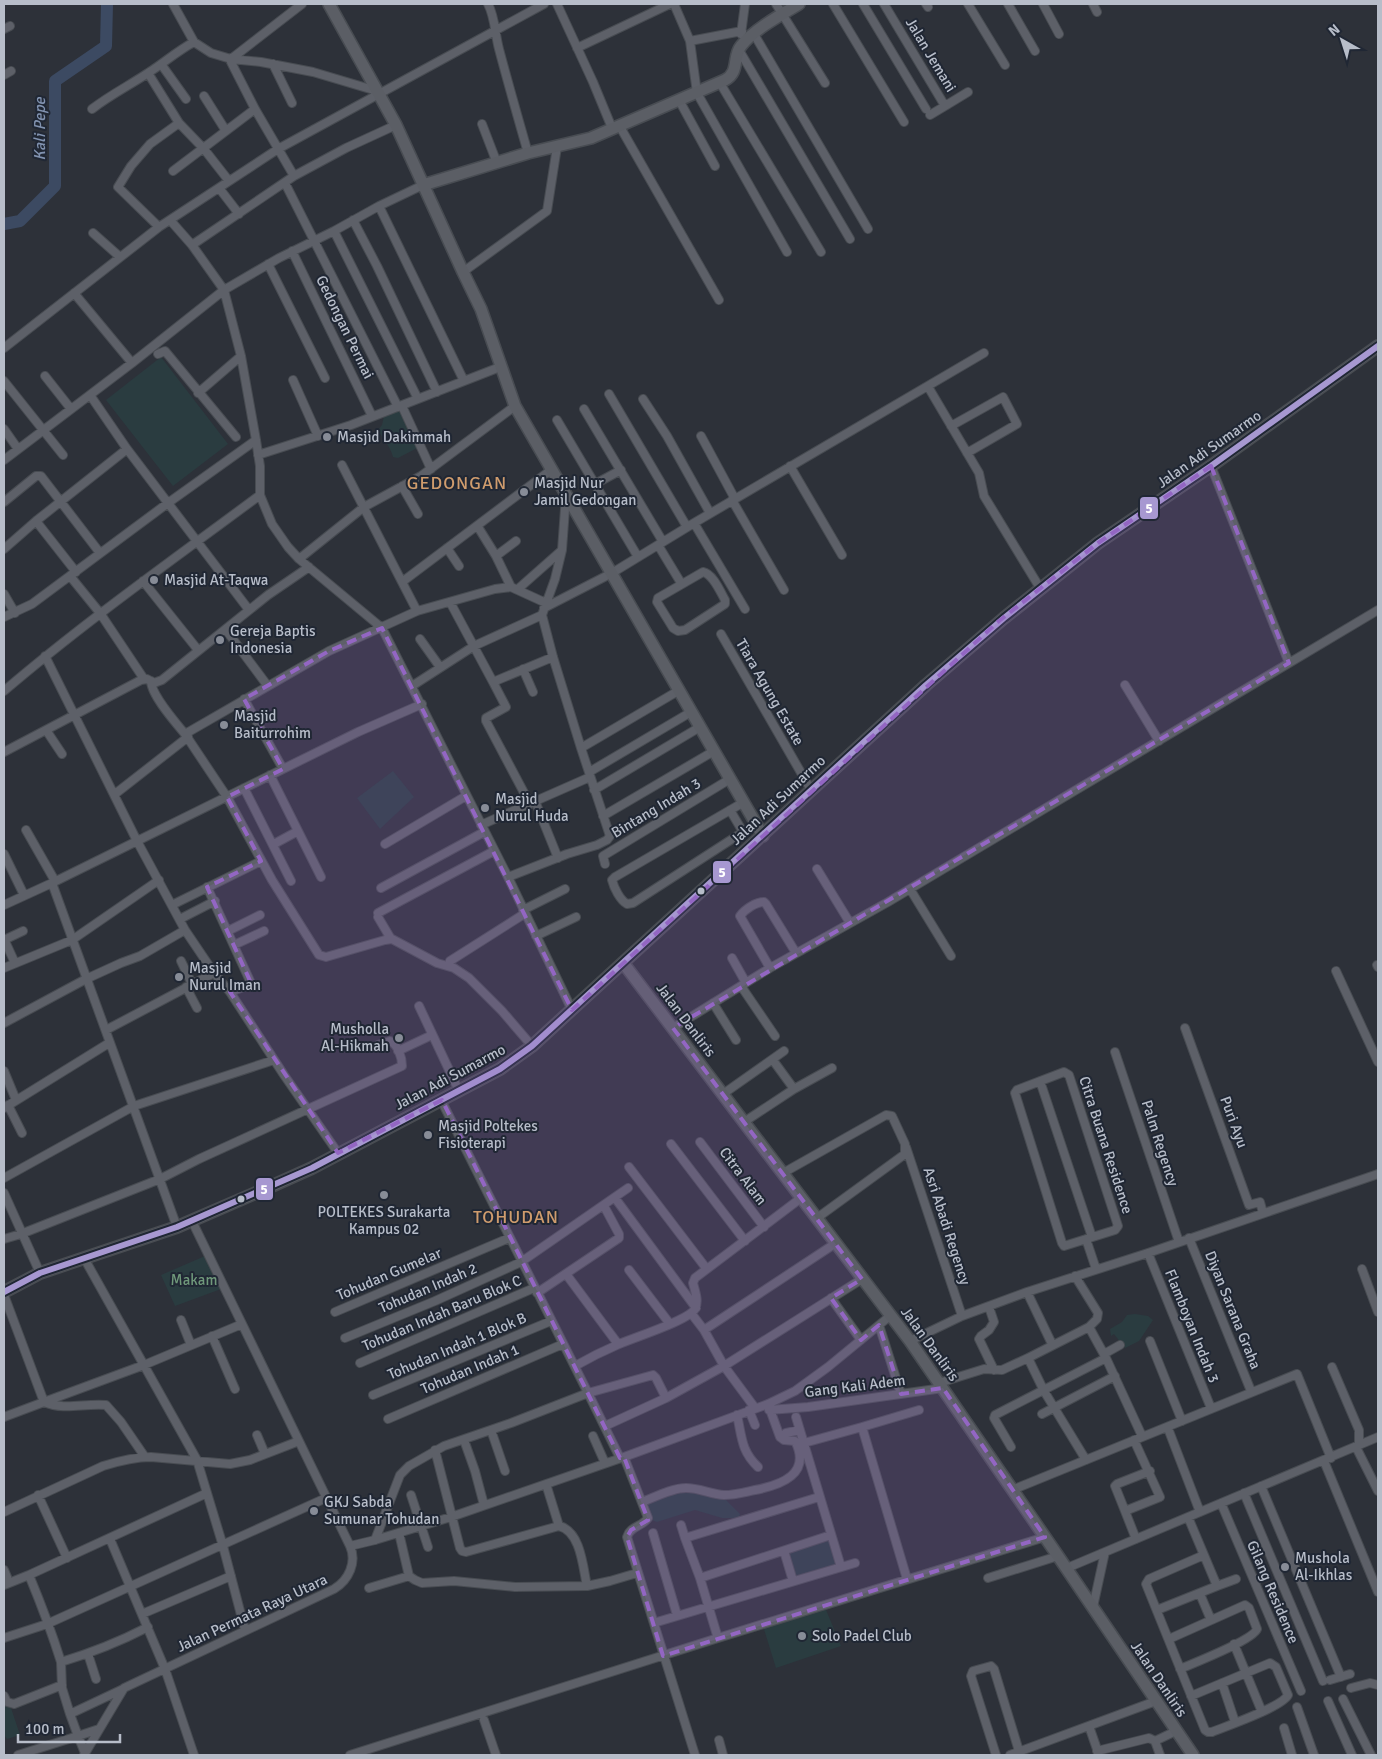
<svg xmlns="http://www.w3.org/2000/svg" width="1382" height="1759" viewBox="0 0 1382 1759" font-family="Signika,sans-serif">
<rect width="100%" height="100%" fill="#2d3139"/>
<path fill="#2a3c40" d="M161 357 228 444 173 486 106 400Z
M401 409 419 447 398 458 393 457C390 445 383 440 378 430L382 425 384 416Z
M393 771 414 797 380 829 357 798Z
M205 1256 221 1289 175 1306 161 1275Z
M1135 1314 1148 1316 1153 1320 1139 1341 1125 1348 1114 1334 1111 1336 1110 1329 1122 1322 1127 1315Z
M684 1490 701 1493 726 1500 740 1514 739 1518H722L695 1510 657 1522 649 1519 645 1503Z
M829 1537 838 1566 794 1579 787 1553Z
M824 1605 841 1646 776 1668 763 1626Z
M4 1700 10 1705 20 1735 7 1739 4 1735Z"/>
<g fill="none" stroke-linecap="round" stroke-linejoin="round">
<path stroke="#3c4a62" stroke-width="12" d="M4 224 20 221 55 186V81L106 46 107 4"/>
<defs>
<path id="street" d="M173 4 194 42
M488 4C495 17 495 34 499 49 508 83 518 118 528 153
M557 4 593 82 612 128
M674 4 690 41 697 93 787 252
M776 4 825 83
M833 4 904 122
M863 4 926 109
M884 4 945 106 930 115
M926 4 928 7
M968 4 1005 65
M1008 4 1035 51
M1043 4 1059 34
M1093 4 1097 12
M4 29 10 26
M741 34 745 4
M754 34 868 229
M690 41 742 31
M577 48 670 4
M739 50 850 239
M161 64 186 99
M273 64 292 103
M148 73 179 123
M4 75 11 71
M720 83 821 252
M204 96 226 131
M679 100 715 166
M945 106 968 92
M92 109C110 95 130 85 148 73 164 63 177 51 194 42L211 53 231 59 261 62 313 72 377 91
M482 124 497 163
M619 125 719 300
M173 171 255 109
M294 176 255 109 231 62V59L302 4
M285 183 398 407
M219 188 239 214
M379 206 464 381
M170 220 192 245 224 290 241 356 256 440 260 466V495L272 524 288 547 299 559 382 628 508 877 572 1010
M353 220 377 266 437 392
M159 227 118 187 131 166 150 144 179 123 204 149 229 181
M334 231 418 399
M93 233 120 257
M192 245 294 176 346 148 396 125
M292 251 372 416
M268 264 325 378
M463 272 547 211 557 147
M74 293 132 363
M4 348 159 227 278 149 544 4
M158 354 165 351 236 437
M45 376 71 409
M293 380 318 436
M4 381 63 455
M930 390 979 473 984 496 1040 588
M198 393 241 356
M609 394 687 527
M90 395 127 449 249 610
M643 399 667 436 710 513
M402 406 431 469
M584 409 663 542
M557 420 638 557
M951 426 1003 397 1017 424 967 453
M4 429 18 449
M701 436 735 499
M258 455 351 425 500 367
M4 460 132 363 224 290 279 258 334 231 379 206 423 185
M342 465 402 582
M790 466 842 555
M1211 466 1289 663
M595 484 621 470
M402 486 418 514
M732 500 784 590
M4 502 36 476H41L100 553
M36 521 76 572
M694 523 745 609
M478 527 496 556 511 587
M658 545 681 583
M447 548 459 566
M4 549 36 521 127 449
M496 556 516 541
M299 559 364 507 421 476 515 406
M703 572C713 574 720 591 725 600V604L685 630 678 631 673 628 657 602 658 598Z
M70 576 100 613 144 679
M143 581 198 650
M518 589 561 551
M4 594 15 613
M450 602 493 682 553 657
M544 608 612 573 694 523 984 353
M417 611 402 582 551 470
M4 617 32 604 168 503 256 440
M226 630 267 685
M721 634 811 790
M420 639 440 667
M45 656 137 841 185 930 214 973 230 992 284 1075 338 1153
M523 669 533 692
M151 681C151 695 176 723 185 734L329 651 417 611 495 589 511 587 546 603
M493 682 506 707 486 718V721L530 804
M1125 685 1159 741
M412 686 474 646 542 615
M4 691C86 621 174 559 260 495
M244 699 283 769
M46 730 62 754
M185 734 227 797 272 880 319 955 326 957 385 940 392 939 437 963 454 968 469 978 502 1011 532 1046
M581 748 678 691
M4 752 141 680 147 679 154 683 162 680 268 595 309 567
M591 771 691 712
M270 775 321 877
M244 788 291 881
M594 790 700 727
M115 794 188 737
M535 801 558 858
M730 810 743 832 633 903 627 904C620 900 614 888 612 880L615 877 744 802
M603 816 714 751
M481 825 590 777
M26 830 55 881
M274 844 298 831
M385 844 466 796
M4 854 24 895
M605 864 603 856 730 779
M817 869 850 923
M508 877 567 854 597 845 607 840 610 836 581 748 553 657 542 615 555 579 562 550 566 495
M52 883 177 1227
M207 887 250 981 248 985 230 992
M381 888 484 832
M910 889 951 956
M4 905 52 883 358 732 422 704
M172 905 261 861
M523 910 565 889
M378 913 494 851
M378 917 391 939
M180 919 215 901
M228 931 260 915
M536 936 576 917
M4 939 15 963
M4 940 23 931
M234 945 264 931
M732 958 746 983
M181 961 192 984
M450 961 524 914
M1377 965 1378 967
M4 968 72 940 159 880
M770 968 740 916C745 909 756 902 764 902L766 904 796 953
M1336 971 1378 1062
M741 986 775 1036
M186 987 197 1008
M713 1003 736 1040
M419 1006 459 1091
M4 1023 86 979 121 963 140 956 185 930
M673 1028 770 968 888 902 1378 610
M1185 1028 1249 1205 1260 1202 1263 1213
M106 1030 214 973
M398 1051 432 1035
M1115 1052 1179 1242
M775 1063 794 1089
M4 1071 16 1100
M1064 1072 1069 1075 1118 1226 1115 1230 1064 1246 1062 1243 1015 1093 1017 1090Z
M1040 1081 1092 1237
M723 1094 784 1051
M8 1105 22 1133
M4 1108 109 1043
M744 1122 794 1089 832 1068
M700 1142 764 1227
M671 1144 745 1241
M906 1147 962 1316
M629 1167 706 1268
M783 1173 886 1115 892 1116 905 1144V1154L817 1218
M4 1178 134 1106 274 1060
M4 1193 40 1273
M615 1198 696 1308
M1189 1238 1251 1391
M4 1239 21 1234 160 1179 199 1159 402 1066C402 1057 398 1045 390 1041L378 1045
M1086 1239 1096 1269
M1148 1253 1211 1408
M84 1258 197 1460 223 1546 245 1630
M1362 1269 1378 1312
M629 1270 670 1324
M566 1274 618 1344
M1075 1276 1098 1313 1097 1319 1089 1327
M1027 1292 1052 1344
M537 1293 619 1238V1234L604 1206
M4 1295 44 1402 144 1365 242 1324
M831 1298 861 1340
M989 1307 994 1322 989 1330 981 1336 979 1339 994 1370
M335 1312 509 1238
M691 1313 704 1330 724 1366 755 1408
M181 1320 191 1345
M879 1325 901 1394
M704 1330 836 1243
M212 1336 235 1389
M345 1338 435 1301 521 1262 628 1188
M910 1341 962 1316 1027 1292 1148 1253 1378 1174
M1150 1341 1182 1421
M1104 1354 1120 1345
M1028 1358 1044 1391 1086 1460
M360 1363 534 1288
M575 1366C589 1358 603 1351 617 1345 632 1338 688 1321 695 1309 699 1301 695 1291 693 1283L695 1278 801 1198
M1332 1367 1359 1430V1445
M939 1383 984 1369 1002 1370 1028 1358 1089 1327 1106 1358 1142 1436
M373 1395 551 1321
M749 1410 755 1425
M769 1410 808 1407 943 1388
M1042 1414 1115 1376
M737 1415C742 1437 741 1451 758 1467
M4 1417 44 1402C66 1411 83 1403 106 1405L121 1422 145 1457
M796 1417 841 1567
M388 1419 563 1344
M605 1426 666 1398 724 1366 862 1279
M862 1427 919 1410
M491 1430 505 1471
M1169 1431 1200 1512
M786 1433 800 1430
M257 1435 265 1454
M593 1436 605 1463
M464 1440 475 1471 484 1505
M1134 1440 1160 1497 1125 1511 1136 1539
M804 1443 862 1427 907 1579
M1011 1447 994 1418 995 1415 1106 1358
M1356 1447 1378 1491
M435 1450 460 1548 462 1551 466 1552 559 1526C581 1531 583 1568 587 1586
M624 1457 648 1518C642 1527 630 1526 627 1537L695 1755
M620 1458 588 1393 653 1375 656 1378 666 1398
M1324 1461 1378 1592
M546 1484 559 1526
M1261 1486 1341 1677
M1012 1490 1297 1374 1331 1458
M1244 1493 1323 1681
M38 1495 67 1558
M411 1495 428 1547
M642 1502C655 1497 672 1488 686 1488 699 1488 711 1494 724 1495 735 1495 745 1492 755 1490 781 1485 812 1474 795 1441L784 1440 780 1437 768 1404
M1221 1503 1301 1691
M1125 1511 1115 1486 1117 1484 1150 1471
M4 1512 103 1466C119 1461 135 1457 151 1457L230 1464 250 1460 299 1441
M681 1525 685 1538
M399 1533 409 1576 415 1580 422 1583 454 1581 515 1587 587 1586 610 1581 637 1573
M653 1533 677 1615
M110 1539 165 1669 194 1755
M375 1540 400 1475 409 1466 444 1446 511 1423 588 1393 441 1100
M350 1546 375 1540 451 1517 624 1457 768 1404 795 1391 828 1367 890 1316
M784 1551 793 1581
M1067 1568 1378 1437
M4 1570 7 1577
M29 1575C41 1604 52 1633 61 1662
M700 1578 831 1535
M988 1578 1058 1556
M4 1585 29 1575 207 1493
M1217 1586 1236 1579
M369 1588 409 1576
M1200 1594 1211 1620
M1093 1607 1105 1552
M1157 1610 1217 1586 1188 1517
M142 1614 231 1576
M657 1622 855 1563
M717 1635 700 1578 685 1538 819 1497
M4 1638 47 1624 326 1498
M1169 1639 1245 1605 1249 1608 1257 1629C1253 1640 1194 1663 1180 1669
M1234 1644 1262 1712
M88 1654 96 1679
M1330 1680 1350 1674
M1222 1683 1235 1722
M1351 1688 1370 1683 1378 1685
M4 1696 7 1702 14 1704 62 1685
M1191 1696 1270 1663 1276 1667 1288 1695C1282 1707 1227 1726 1212 1732H1208L1205 1730 1146 1584 1149 1579 1204 1555
M1343 1699 1371 1755
M1328 1701 1352 1755
M1297 1707 1314 1755
M70 1714 62 1688 61 1662C91 1653 119 1642 148 1627
M484 1720 496 1755
M1284 1728 1292 1755
M1090 1729 1099 1755
M719 1740 723 1755
M1155 1741 1176 1731
M1097 1751 1149 1738 1155 1741 1160 1755
M85 1753 78 1736 99 1729
M18 1755 78 1736 70 1714 123 1689
M84 1755 124 1688 334 1589C349 1580 357 1562 350 1546L192 1221
M350 1755 718 1638 1045 1537
M996 1755 971 1676 973 1671 991 1666 994 1669 1019 1751
M1010 1755 1156 1701"/>
<path id="secondary" d="M329 4 396 125 463 272 481 309 515 406 763 836
M423 185 528 153 591 138 725 80C740 72 732 57 741 46 753 30 782 14 799 4
M624 964 910 1341 1058 1556 1193 1755
M4 1292 40 1273 177 1227 272 1186 312 1168 500 1069 532 1046 926 685 1004 618 1098 543 1211 466 1378 346"/>
</defs>
<use href="#street" stroke="#484c52" stroke-width="10"/>
<use href="#secondary" stroke="#484c52" stroke-width="14"/>
<use href="#street" stroke="#5d6068" stroke-width="8"/>
<use href="#secondary" stroke="#5b5e65" stroke-width="11"/>
<defs>
<path id="bus-1" d="M4 1292 40 1273 177 1227 312 1168 500 1069 532 1046 926 685 1004 618 1098 543 1211 466 1378 346"/>
</defs>
<use href="#bus-1" stroke="#202734" stroke-width="10"/>
<use href="#bus-1" stroke="#a798d1" stroke-width="6"/>
</g>
<path fill="#9366c3" fill-opacity="0.2" stroke="#9366c3" stroke-width="4" stroke-dasharray="10 6" stroke-linejoin="round" d="M1211 466 1289 663 673 1028 862 1279 831 1298 861 1340 879 1325 901 1394 943 1388 1045 1537 663 1656 627 1537 631 1530 648 1520 624 1457 620 1458 442 1100 338 1153 230 992 251 983 207 887 261 861 227 797 283 769 244 699 329 651 382 628 572 1010 999 621 1098 543Z"/>
<g fill="#878c97" stroke="#202734" stroke-width="2">
<circle cx="327" cy="437" r="5"/>
<circle cx="524" cy="492" r="5"/>
<circle cx="154" cy="580" r="5"/>
<circle cx="220" cy="640" r="5"/>
<circle cx="224" cy="725" r="5"/>
<circle cx="485" cy="808" r="5"/>
<circle cx="179" cy="977" r="5"/>
<circle cx="399" cy="1038" r="5"/>
<circle cx="428" cy="1135" r="5"/>
<circle cx="384" cy="1195" r="5"/>
<circle cx="314" cy="1511" r="5"/>
<circle cx="1285" cy="1567" r="5"/>
<circle cx="802" cy="1636" r="5"/>
</g>
<g fill="#b7bdc9" stroke="#202734" stroke-width="2">
<circle cx="701" cy="891" r="4.5"/>
<circle cx="241" cy="1199" r="4.5"/>
</g>
<g text-anchor="middle" stroke-width="4" stroke-linejoin="round" paint-order="stroke">
<g font-size="15" fill="#b7bdc9" stroke="#202734">
<text transform="translate(931 55) rotate(59)" y="5">Jalan Jemani</text>
<text transform="translate(345 327) rotate(64)" y="5">Gedongan Permai</text>
<text transform="translate(1209 449) rotate(-35)" y="5">Jalan Adi Sumarmo</text>
<text transform="translate(770 692) rotate(60)" y="5">Tiara Agung Estate</text>
<text transform="translate(778 800) rotate(-43)" y="5">Jalan Adi Sumarmo</text>
<text transform="translate(656 808) rotate(-31)" y="5">Bintang Indah 3</text>
<text transform="translate(686 1020) rotate(53)" y="5">Jalan Danliris</text>
<text transform="translate(450 1077) rotate(-28)" y="5">Jalan Adi Sumarmo</text>
<text transform="translate(1234 1122) rotate(70)" y="5">Puri Ayu</text>
<text transform="translate(1160 1143) rotate(72)" y="5">Palm Regency</text>
<text transform="translate(1106 1145) rotate(72)" y="5">Citra Buana Residence</text>
<text transform="translate(743 1176) rotate(53)" y="5">Citra Alam</text>
<text transform="translate(947 1226) rotate(72)" y="5">Asri Abadi Regency</text>
<text transform="translate(389 1274) rotate(-23)" y="5">Tohudan Gumelar</text>
<text transform="translate(428 1288) rotate(-23)" y="5">Tohudan Indah 2</text>
<text transform="translate(1233 1310) rotate(68)" y="5">Diyan Sarana Graha</text>
<text transform="translate(442 1313) rotate(-23)" y="5">Tohudan Indah Baru Blok C</text>
<text transform="translate(1192 1326) rotate(68)" y="5">Flamboyan Indah 3</text>
<text transform="translate(930 1344) rotate(54)" y="5">Jalan Danliris</text>
<text transform="translate(457 1346) rotate(-23)" y="5">Tohudan Indah 1 Blok B</text>
<text transform="translate(470 1369) rotate(-23)" y="5">Tohudan Indah 1</text>
<text transform="translate(855 1386) rotate(-7)" y="5">Gang Kali Adem</text>
<text transform="translate(1273 1592) rotate(67)" y="5">Gilang Residence</text>
<text transform="translate(252 1613) rotate(-25)" y="5">Jalan Permata Raya Utara</text>
<text transform="translate(1159 1679) rotate(56)" y="5">Jalan Danliris</text>
</g>
<g font-size="15" fill="#b7bdc9" stroke="#202734" text-anchor="start">
<text x="337" y="442">Masjid Dakimmah</text>
<text x="534" y="488">Masjid Nur<tspan x="534" dy="17">Jamil Gedongan</tspan></text>
<text x="164" y="585">Masjid At-Taqwa</text>
<text x="230" y="636">Gereja Baptis<tspan x="230" dy="17">Indonesia</tspan></text>
<text x="234" y="721">Masjid<tspan x="234" dy="17">Baiturrohim</tspan></text>
<text x="495" y="804">Masjid<tspan x="495" dy="17">Nurul Huda</tspan></text>
<text x="189" y="973">Masjid<tspan x="189" dy="17">Nurul Iman</tspan></text>
<text x="389" y="1034" text-anchor="end">Musholla<tspan x="389" dy="17">Al-Hikmah</tspan></text>
<text x="438" y="1131">Masjid Poltekes<tspan x="438" dy="17">Fisioterapi</tspan></text>
<text x="384" y="1217" text-anchor="middle">POLTEKES Surakarta<tspan x="384" dy="17">Kampus 02</tspan></text>
<text x="324" y="1507">GKJ Sabda<tspan x="324" dy="17">Sumunar Tohudan</tspan></text>
<text x="1295" y="1563">Mushola<tspan x="1295" dy="17">Al-Ikhlas</tspan></text>
<text x="812" y="1641">Solo Padel Club</text>
</g>
<g font-size="15" fill="#70997b" stroke="#202734">
<text x="194" y="1285">Makam</text>
</g>
<g font-size="16" font-style="italic" fill="#8192af" stroke="#202734">
<text transform="translate(39 129) rotate(-90)" y="6">Kali Pepe</text>
</g>
<g font-size="18" letter-spacing="1" fill="#cf9c6d" stroke="#202734">
<text x="457" y="489">GEDONGAN</text>
<text x="516" y="1223">TOHUDAN</text>
</g>
</g>
<g stroke="#202734" stroke-width="2">
<rect x="1139" y="496" width="20" height="24" rx="5" fill="#a798d1"/>
<rect x="712" y="860" width="20" height="24" rx="5" fill="#a798d1"/>
<rect x="255" y="1177" width="19" height="24" rx="5" fill="#a798d1"/>
</g>
<g font-size="14" text-anchor="middle" font-weight="bold" fill="#fff">
<text x="1149" y="513">5</text>
<text x="722" y="877">5</text>
<text x="264" y="1194">5</text>
</g>
<rect width="1382" height="1759" fill="none" stroke="#b7bdc9" stroke-width="10"/>
<g transform="translate(1342 40) rotate(321)" stroke="#202734" stroke-width="4" paint-order="stroke">
<path d="M0-4L9 19L0 12L-9 19Z" fill="#b7bdc9"/>
<text y="-8" font-size="14" font-weight="bold" text-anchor="middle" fill="#b7bdc9">N</text>
</g>
<path d="M18 1734v8h102v-8" fill="none" stroke="#b7bdc9" stroke-width="2.5"/>
<text x="25" y="1734" font-size="15" fill="#b7bdc9" stroke="#202734" stroke-width="4" paint-order="stroke">100 m</text>
</svg>
